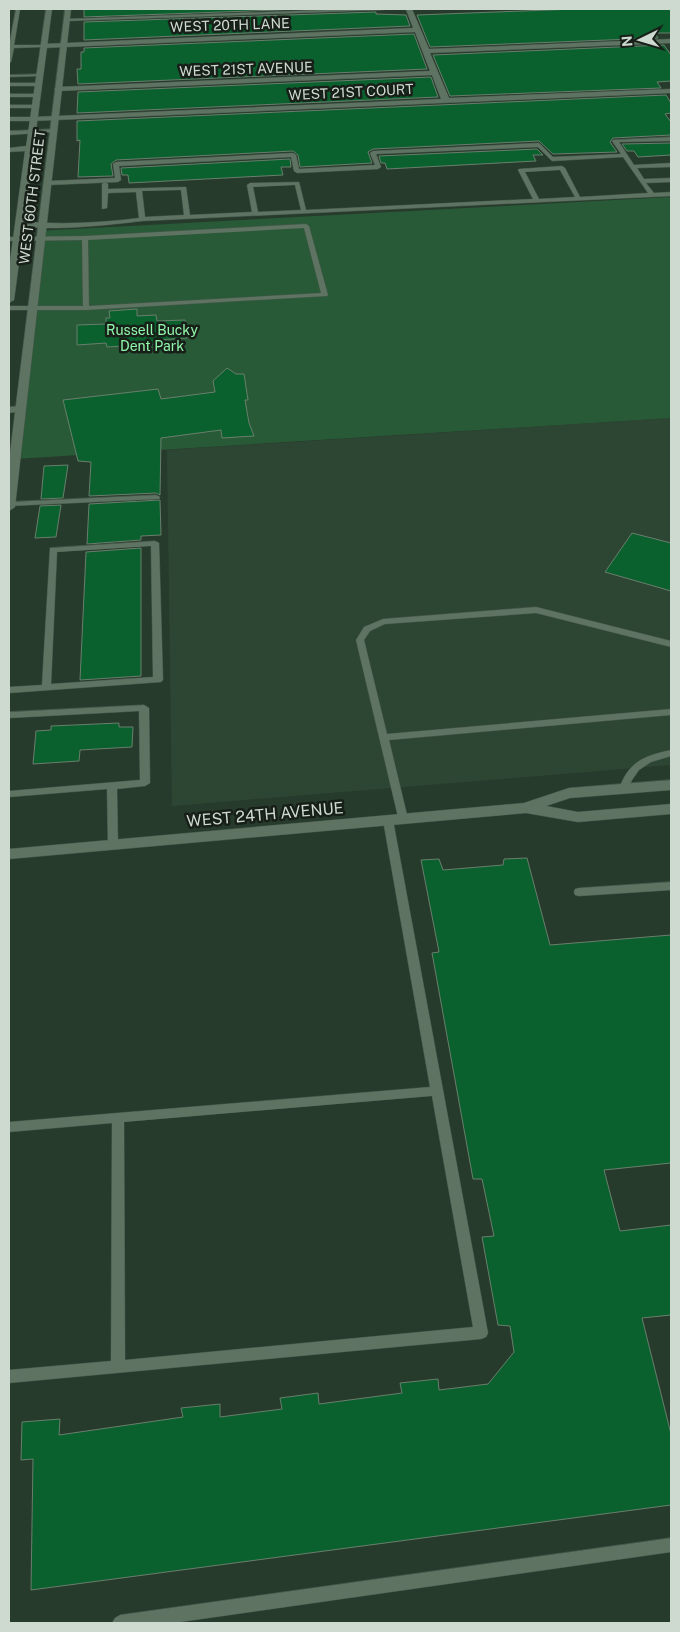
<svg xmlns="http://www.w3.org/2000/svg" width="680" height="1632" viewBox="0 0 680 1632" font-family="'Public Sans',sans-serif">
<rect width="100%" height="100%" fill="#273b2c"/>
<path fill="#2d4633" d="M671 418V765L172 806 167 450Z"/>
<path fill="#295a37" d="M671 197V418L15 459 37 231Z"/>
<path fill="#0b612e" stroke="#697e6d" d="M84 9H305L84 17Z
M575 9H671V33H655L658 38 430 47 417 15Z
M376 12V14L406 15 410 26 84 40V22Z
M414 34 427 69 78 84 77 69H81V52H84V48Z
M664 45 671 55V81L657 82 661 88 450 96 433 55Z
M431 77 438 97 77 113 78 92Z
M666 95 671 103V113L665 114 671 122V135L613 138 610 142 617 152 553 154 539 141 373 149 368 152 372 163 300 167 298 155 293 151 116 160 111 164 113 176 78 177 80 140 77 141V121Z
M671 143V155L638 157 634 151H627L622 144Z
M537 149 543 155H533L536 161 387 169 385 163H381L379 156Z
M290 159 291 167H281L283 175 129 183 128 175H122L121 168Z
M137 309V316L156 315 157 321 185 320 187 338 157 340 158 344 107 347 106 343 77 345V325L106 324V318H110L109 311Z
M227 368 236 374H244L248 400H245L249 423 254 436 222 438 221 430 161 438 160 495 156 493 89 496 91 462 78 461 63 400 158 389 161 399 215 392 213 381Z
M68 465 63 498 41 499 44 466Z
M160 500 161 535 141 536V540L87 544 89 504Z
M61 505 56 537 35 538 40 506Z
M632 533 671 543V591L605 572Z
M141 548V676L80 680 86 552Z
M119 723V727H133L132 747 80 750 79 761 33 764 36 731 51 730V726Z
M527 858 550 945 671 935V1163L604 1170 620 1231 671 1225V1315L642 1318 671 1434V1505L31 1590 33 1459 21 1460 22 1422 60 1419 59 1435 183 1417 181 1408 220 1404V1417L282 1409 280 1398 318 1393 319 1404 402 1393 400 1383 438 1379 439 1390 488 1384 514 1352 510 1326 498 1325 482 1237 494 1236 482 1179H473L432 953 439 952 421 860 439 859 443 870 503 865 504 859Z"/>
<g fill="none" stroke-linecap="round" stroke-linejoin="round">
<defs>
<path id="service" d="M16 9H20L14 45H43L45 46 43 47 14 48 11 62 9 63V46Z
M351 9H385L383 10 67 21 65 20 67 19Z
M41 74 39 76 9 77V75Z
M39 83 37 86H9L10 83Z
M38 94 36 97H9V94Z
M36 105 34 108H9V105Z
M9 117H33L36 119 33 121H9Z
M55 129 56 130 53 132 9 135V131Z
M671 137V141L619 142 634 165 671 163V167L637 168 644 179 671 178V182L646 183 654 193 671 192V196L142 221C117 224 35 234 16 223L19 221C59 225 99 223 139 218L136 192 108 193 107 208 102 209V184L105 182 108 184V189L186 187 190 215 252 212 247 185 250 183 299 182 306 210 533 199 518 170 519 169 562 166 565 168 580 197 648 193 623 157 552 161 538 147 376 154 381 167 378 169 297 173 294 171 291 157 119 166 121 180 118 182 49 185 46 183 49 181 115 178 113 164 116 162 293 153 296 155 299 169 375 165 370 153 373 151 539 143 553 157 621 154 612 141 613 140ZM560 170 575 197 539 199 525 172ZM295 185 301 210 258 212 253 187ZM181 190 184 215 145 217 142 191Z
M306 224 309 226 328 295 327 296 86 310H9V306H83L82 240 9 241V237L85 236ZM304 228 321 293 89 306 88 240Z
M156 495 160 497 159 499 9 506V502Z
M155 541 159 543 163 680 161 682 9 693V687L42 685 50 548ZM151 546 153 677 51 684 57 552Z
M536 607 671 641V647L536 613 385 624 370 631 364 640 387 734 671 709V715L389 740 408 819 403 822 399 821 356 640 364 627 383 619Z
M144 705 149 708 150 783 145 786 117 789 118 845 117 848H109L108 845 107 789 9 797V791L140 780 139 711 9 718V712Z
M671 750V756L651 762 639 770 632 780 627 791H621L619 789C629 761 644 756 671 750Z
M388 817 393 820 488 1333 486 1337 481 1339 9 1383V1370L111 1361 112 1123 9 1132V1122L430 1087 383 820ZM432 1096 473 1327 125 1360 124 1122Z
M671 882V890L579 896 575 895 574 892 575 889 579 888Z
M671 1538V1552L173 1623H112L115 1618 120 1615Z"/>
<path id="minor" d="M406 9H412L429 49 671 39V43L430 53 449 98 671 89V93L33 121 29 119 33 117 441 99 432 75 58 91 54 89 58 87 430 71 415 32 43 48 39 46 43 44 413 28Z
M20 406 25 409 24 411 9 413V407Z"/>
<path id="tertiary" d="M46 9H52L34 146 41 148 34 151 14 300 9 303V268L25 151 9 152V148L26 146Z
M65 9H71L15 507 9 511V461Z
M671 780V790L570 798 546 806 578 812 671 804V814L578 822 526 813 9 859V849L524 803 569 788Z"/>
</defs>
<use href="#service" stroke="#445549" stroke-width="1"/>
<use href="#minor" stroke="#445549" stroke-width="1"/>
<use href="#tertiary" stroke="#445549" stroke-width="1"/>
<use href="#service" fill="#5e7362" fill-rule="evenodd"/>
<use href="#minor" fill="#5e7362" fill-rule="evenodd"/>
<use href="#tertiary" fill="#5e7362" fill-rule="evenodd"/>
</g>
<g text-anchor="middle" stroke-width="5" stroke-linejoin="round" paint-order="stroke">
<g font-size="14" fill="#cedad0" stroke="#171f18">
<text transform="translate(230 25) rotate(-2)" y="5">WEST 20TH LANE</text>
<text transform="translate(246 69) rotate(-2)" y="5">WEST 21ST AVENUE</text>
<text transform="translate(351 92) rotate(-3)" y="5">WEST 21ST COURT</text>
<text transform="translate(32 197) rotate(-83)" y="5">WEST 60TH STREET</text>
</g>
<g font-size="14" fill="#91f7ab" stroke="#171f18">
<text x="152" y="335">Russell Bucky<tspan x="152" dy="16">Dent Park</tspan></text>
</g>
<g font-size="16" fill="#cedad0" stroke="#171f18">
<text transform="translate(265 814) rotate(-5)" y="6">WEST 24TH AVENUE</text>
</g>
</g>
<rect width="680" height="1632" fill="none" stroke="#cedad0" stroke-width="20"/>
<g transform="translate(640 40) rotate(265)" stroke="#171f18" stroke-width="4" paint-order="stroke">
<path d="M0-4L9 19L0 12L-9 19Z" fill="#cedad0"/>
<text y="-8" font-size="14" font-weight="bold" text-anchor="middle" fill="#cedad0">N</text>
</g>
</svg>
